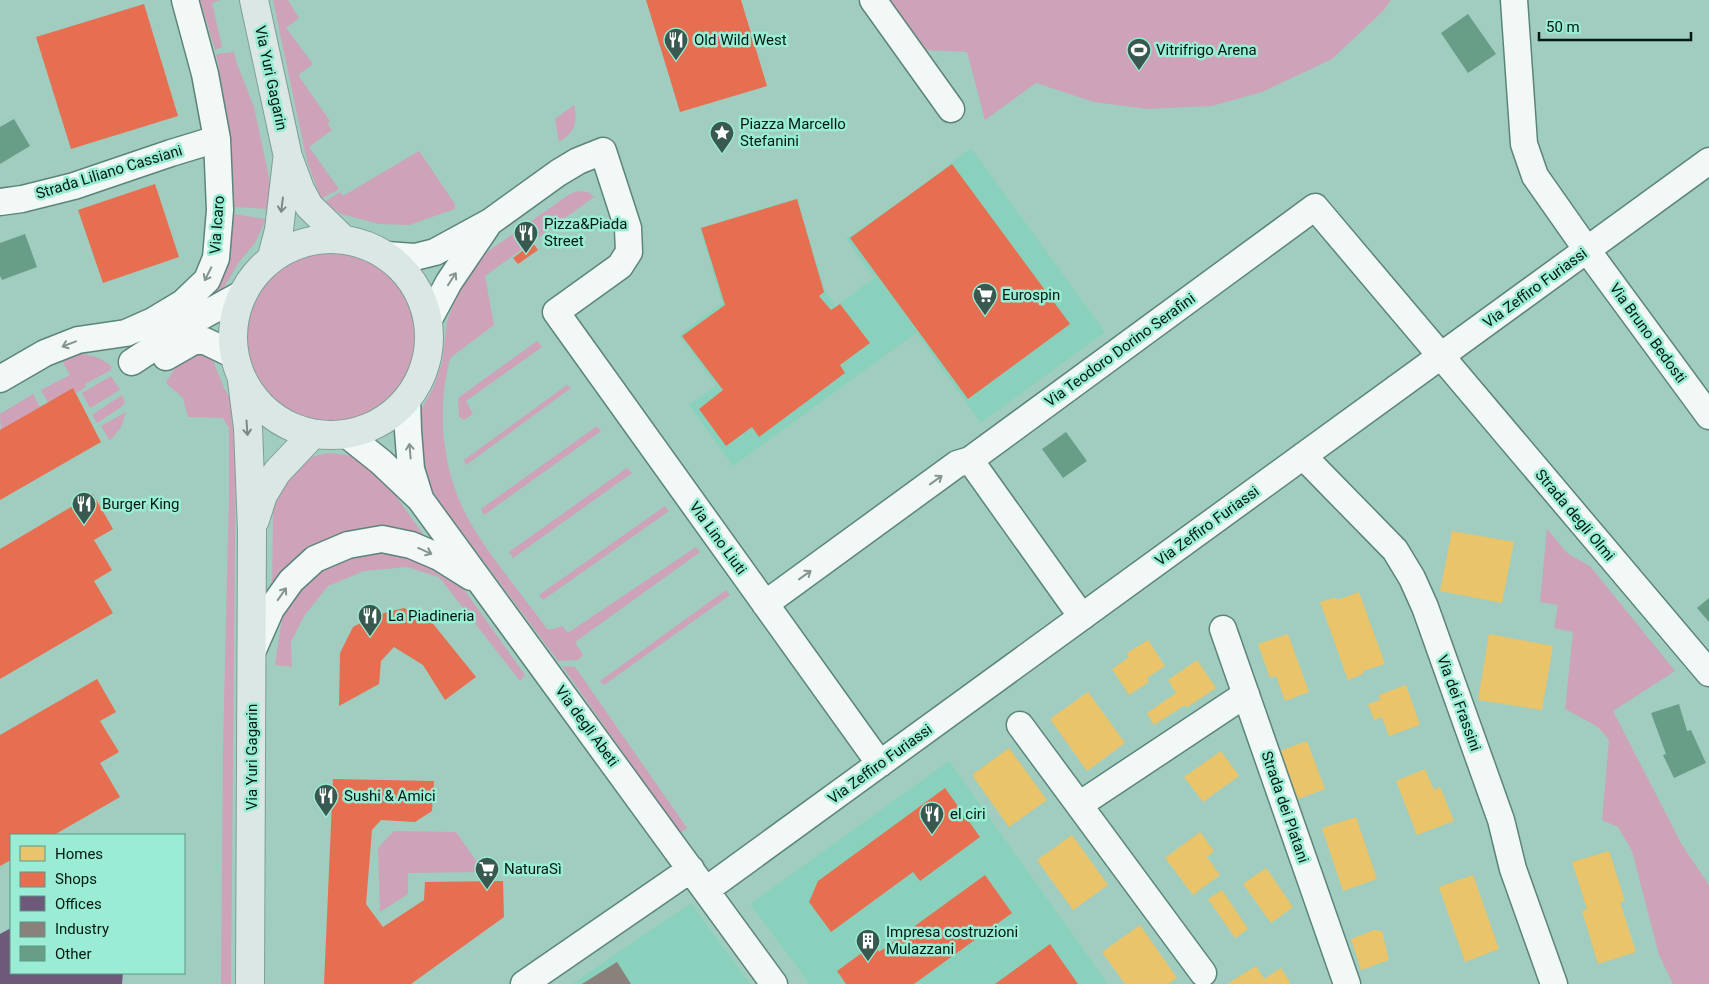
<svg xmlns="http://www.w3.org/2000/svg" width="1709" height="984" viewBox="0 0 1709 984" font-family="Roboto,sans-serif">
<rect width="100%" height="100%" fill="#a0cdbf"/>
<path fill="#89d1bc" d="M971 148 1105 332 981 423 916 333 733 466 689 405 716 386 679 335 722 303 700 228 797 198 825 291 836 306 874 278 846 239 908 196Z
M949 761 1108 984H810L750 904Z
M691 903 750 984H572Z"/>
<path fill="#cea2b8" d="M200 0H220L212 3 222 47 215 50Z
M273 0H288L299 18 286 28 313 64 298 75 330 121 327 123 332 130 309 147 339 189 321 199 307 161Z
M889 0H1391L1383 11 1332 59 1262 92 1212 106 1147 109 1094 102 1036 83 985 120 967 52 925 50Z
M234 52 237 64 254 107 270 182 268 209 232 207 229 125 216 54Z
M574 105C578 123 575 132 559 142L555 119Z
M419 151 455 204V209L409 225 379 224 341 214 329 206 326 201 340 192 343 196Z
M578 191 588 192 594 197 485 276 494 325 450 358C436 413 442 474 471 524 493 561 522 594 547 629H554L562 626 568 633 696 547 700 552 575 642 583 655 578 660 558 661 434 495 423 475 419 414 434 386 442 363 447 322 456 296 471 269 487 252 570 194Z
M227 213 266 219 255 243 239 262 220 294 195 303Z
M245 336a86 86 0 1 1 172 0a86 86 0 1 1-172 0Z
M537 341 542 347 466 401 473 414 464 420 459 417 458 398Z
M198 350 212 358 224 388 234 405 236 427 231 984H221L223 747 229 492V428L223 418 188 417 183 398 166 383C176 366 180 358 198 350Z
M75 353C88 354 101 357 111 366V370L85 384 86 387 76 393 73 389 48 402 41 390 70 375 63 362V358Z
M111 376 120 390 90 408 82 393Z
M567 385 571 388 466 465 464 460Z
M33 394 40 407 1 430 0 414Z
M122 395 125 402 121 407 97 423 92 415Z
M126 412 121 427 110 441 101 426Z
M597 426 601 431 484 515 481 509Z
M330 453 353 456 381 475 430 544 379 533 272 596 273 509 279 488 306 460 318 455Z
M627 468 632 473 513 558 509 552Z
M665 506 669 511 543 600 539 595Z
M1547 529 1568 554 1590 566 1675 671 1613 711 1682 845 1709 885V984H1673L1659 955 1632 851 1618 827 1602 820 1609 740 1598 727 1565 709 1573 632 1554 628 1558 605 1540 602Z
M385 548 429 560 458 581 525 675 520 681 439 577 407 567 364 571 328 586 304 616 291 642 292 667 275 665 283 612 317 570 363 550Z
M726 590 730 595 604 685 600 681Z
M562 666 575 667 687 828 680 833Z
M394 831 456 832 484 872 408 873V894L380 912 378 848Z"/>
<path fill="#e9c46a" d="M1452 531 1514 542 1502 603 1440 591Z
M1359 592 1385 664 1363 671V674L1348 680 1320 602 1336 597 1337 600Z
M1288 634 1309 692 1285 701 1276 676 1270 678 1258 644Z
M1489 634 1553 646 1542 710 1478 700Z
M1148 640 1165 666 1147 678 1149 682 1129 695 1112 669 1129 657 1127 653Z
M1197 660 1216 688 1186 708 1185 705 1154 725 1147 713 1176 693 1168 680Z
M1406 685 1420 725 1389 736 1382 717 1374 720 1368 704 1380 700 1379 695Z
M1088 692 1125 743 1087 771 1050 719Z
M1307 741 1325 789 1298 799 1280 751Z
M1009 748 1047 800 1009 827 972 775Z
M1221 751 1239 776 1203 802 1184 777Z
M1425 769 1434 790 1440 787 1454 821 1417 835 1396 781Z
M1356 817 1377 879 1343 891 1322 828Z
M1200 832 1214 851 1207 857 1220 875 1193 895 1165 858Z
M1072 835 1108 885 1073 910 1037 860Z
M1609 851 1625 901 1620 902 1636 952 1598 964 1582 911 1587 909 1572 862Z
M1266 868 1293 907 1271 923 1243 884Z
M1473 875 1499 949 1465 962 1439 887Z
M1222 890 1248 929 1235 938 1208 899Z
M1140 925 1177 978 1168 984H1125L1102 952Z
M1374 930 1382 931 1389 960 1361 970 1351 939Z
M1256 966 1264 979 1281 968 1291 984H1227Z"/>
<path fill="#e76f51" d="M646 0H741L767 86 680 112Z
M144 4 178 116 71 149 36 37Z
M952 164 1070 324 968 399 850 238Z
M155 184 179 257 103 283 78 210Z
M797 199 824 292 819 296 831 310 840 304 870 343 840 365 845 373 759 437 752 427 726 446 699 409 723 390 682 336 725 305 701 228Z
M533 243 538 250 518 264 513 258Z
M73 388 101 442 0 500V430Z
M93 494 113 529 94 540 112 570 94 581 113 613 0 679V549Z
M404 608 430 620 476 677 445 700 423 665 394 647 381 661 379 684 339 706 340 653 353 627 376 615Z
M97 679 116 712 100 721 119 752 100 763 120 797 54 835H11V860L0 866V735Z
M333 779 434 781 432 811 415 822 381 820 372 830 366 904 383 927 424 900 425 882 503 881 504 917 411 984H324Z
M945 788 980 837 920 881 913 872 831 932 809 902 818 881Z
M985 875 1012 913 914 984H846L837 971 874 944 879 952Z
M1050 944 1078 984H995Z"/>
<path fill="#6d597a" d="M11 928V973H123L122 984H0V934Z"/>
<path fill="#8a817c" d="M617 962 631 984H582Z"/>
<path fill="#689d87" d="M1468 14 1496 54 1468 73 1441 33Z
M14 119 30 146 0 164V127Z
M25 234 37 267 2 280 0 276V243Z
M1066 432 1087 461 1063 478 1042 449Z
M1709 598V622L1697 608Z
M1679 704 1687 731 1691 730 1706 763 1674 778 1663 755 1666 754 1651 713Z"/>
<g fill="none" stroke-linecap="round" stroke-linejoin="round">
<defs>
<path id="minor" d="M873 0 951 109
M1514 0 1524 144 1535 176 1587 250 1709 416
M0 202 22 199 74 186 171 153 217 139
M386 255 415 257 435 252 490 222 558 173 578 161 603 151 628 228 629 252 620 266 556 312 880 764
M428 321 449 282 487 226
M166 357 194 341H205L234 355
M132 362 202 316 242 294
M0 379 45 353 78 340 126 333 153 321 183 303 207 280 216 258 220 210 217 139 205 74 185 0
M407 399 408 431 411 469 420 498
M346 434 381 462 420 499 774 984
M1303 456 1395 550 1412 578 1425 607 1501 820 1513 869 1554 984
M970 460 1082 617
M765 604 957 464 970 460 1315 207 1709 673
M1223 629 1347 984
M252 652 271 609 291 581 315 559 348 545 382 539 411 545 439 557 471 577
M1020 725 1203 973
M1079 805 1246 694
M706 890 1709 161
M524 984 691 869"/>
<path id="major" d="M254 0 288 157 300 189 309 206 342 238
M233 337a98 98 0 1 1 196 0a98 98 0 1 1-196 0Z
M272 257 279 230 287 161
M242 381 248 428 252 531 250 984
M255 520 263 495 277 472 313 434"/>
</defs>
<use href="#minor" stroke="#5c847a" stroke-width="29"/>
<use href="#major" stroke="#7d9f95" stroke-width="30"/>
<use href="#minor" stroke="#f1f8f5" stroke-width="26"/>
<use href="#major" stroke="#dae7e4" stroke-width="28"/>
</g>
<defs><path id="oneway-shaft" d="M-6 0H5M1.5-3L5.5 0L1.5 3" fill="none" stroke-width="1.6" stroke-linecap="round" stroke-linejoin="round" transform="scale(1.25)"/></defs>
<g stroke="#788a86">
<use href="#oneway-shaft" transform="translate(282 205) rotate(97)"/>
<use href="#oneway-shaft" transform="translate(247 428) rotate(86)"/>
</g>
<g stroke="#85948f">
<use href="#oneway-shaft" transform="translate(208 274) rotate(117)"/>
<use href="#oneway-shaft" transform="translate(452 279) rotate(-57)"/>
<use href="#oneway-shaft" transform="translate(69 344) rotate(159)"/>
<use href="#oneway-shaft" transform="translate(410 451) rotate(-95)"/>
<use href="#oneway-shaft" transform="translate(936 480) rotate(-36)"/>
<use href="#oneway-shaft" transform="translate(425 551) rotate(24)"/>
<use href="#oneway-shaft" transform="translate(805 575) rotate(-36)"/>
<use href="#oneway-shaft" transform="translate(282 594) rotate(-55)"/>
</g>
<defs>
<symbol id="restaurant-pin" viewBox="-11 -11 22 30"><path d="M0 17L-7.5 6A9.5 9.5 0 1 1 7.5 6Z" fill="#39584f" stroke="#9aedd4"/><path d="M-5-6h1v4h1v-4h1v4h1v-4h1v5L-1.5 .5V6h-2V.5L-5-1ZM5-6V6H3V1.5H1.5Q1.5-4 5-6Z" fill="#fff"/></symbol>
<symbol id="stadium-pin" viewBox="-11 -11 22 30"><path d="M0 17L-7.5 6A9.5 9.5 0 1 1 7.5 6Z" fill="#39584f" stroke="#9aedd4"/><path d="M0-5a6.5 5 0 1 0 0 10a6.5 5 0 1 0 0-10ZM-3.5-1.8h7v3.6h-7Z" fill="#fff"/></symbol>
<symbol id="sight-pin" viewBox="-11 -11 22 30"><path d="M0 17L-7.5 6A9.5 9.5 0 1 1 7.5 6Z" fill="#39584f" stroke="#9aedd4"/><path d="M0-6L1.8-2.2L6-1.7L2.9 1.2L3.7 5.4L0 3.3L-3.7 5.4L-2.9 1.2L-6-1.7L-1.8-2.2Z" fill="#fff"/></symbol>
<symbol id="supermarket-pin" viewBox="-11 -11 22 30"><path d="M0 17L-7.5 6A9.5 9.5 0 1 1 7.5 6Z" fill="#39584f" stroke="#9aedd4"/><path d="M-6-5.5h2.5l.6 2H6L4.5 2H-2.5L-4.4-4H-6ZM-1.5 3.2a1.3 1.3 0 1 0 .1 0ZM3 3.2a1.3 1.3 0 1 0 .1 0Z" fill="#fff"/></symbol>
<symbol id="building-pin" viewBox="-11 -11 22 30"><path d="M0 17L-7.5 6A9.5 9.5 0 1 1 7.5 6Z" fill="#39584f" stroke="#9aedd4"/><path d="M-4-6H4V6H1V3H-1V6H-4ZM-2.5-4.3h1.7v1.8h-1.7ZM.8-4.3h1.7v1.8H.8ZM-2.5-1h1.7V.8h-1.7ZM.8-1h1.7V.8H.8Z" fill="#fff"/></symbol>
</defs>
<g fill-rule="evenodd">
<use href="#restaurant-pin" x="662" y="26" width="28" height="38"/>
<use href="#stadium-pin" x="1125" y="36" width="28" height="38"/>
<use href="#sight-pin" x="708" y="119" width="28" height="38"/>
<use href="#restaurant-pin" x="512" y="219" width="28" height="38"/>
<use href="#supermarket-pin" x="971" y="281" width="28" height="38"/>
<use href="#restaurant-pin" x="70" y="490" width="28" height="38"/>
<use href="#restaurant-pin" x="356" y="602" width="28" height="38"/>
<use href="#restaurant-pin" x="312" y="782" width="28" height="38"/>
<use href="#restaurant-pin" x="918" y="800" width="28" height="38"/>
<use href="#supermarket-pin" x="473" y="855" width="28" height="38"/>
<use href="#building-pin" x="854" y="927" width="28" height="38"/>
</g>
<g text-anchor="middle" stroke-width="5" stroke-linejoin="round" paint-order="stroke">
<g font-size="15" fill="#011913" stroke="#9aedd4" text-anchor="start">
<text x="694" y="45">Old Wild West</text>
<text x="1156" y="55">Vitrifrigo Arena</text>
<text x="740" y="129">Piazza Marcello<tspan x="740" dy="17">Stefanini</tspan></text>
<text x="544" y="229">Pizza&amp;Piada<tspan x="544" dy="17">Street</tspan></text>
<text x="1002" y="300">Eurospin</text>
<text x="102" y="509">Burger King</text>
<text x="388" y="621">La Piadineria</text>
<text x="344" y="801">Sushi &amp; Amici</text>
<text x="950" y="819">el ciri</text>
<text x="504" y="874">NaturaSì</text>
<text x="886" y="937">Impresa costruzioni<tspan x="886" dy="17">Mulazzani</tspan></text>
</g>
<g font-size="15" fill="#011913" stroke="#9aedd4">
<text transform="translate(271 78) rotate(78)" y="5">Via Yuri Gagarin</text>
<text transform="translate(109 172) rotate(-17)" y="5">Strada Liliano Cassiani</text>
<text transform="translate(217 225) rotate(-86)" y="5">Via Icaro</text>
<text transform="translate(1535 288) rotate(-36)" y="5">Via Zeffiro Furiassi</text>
<text transform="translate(1648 333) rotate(54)" y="5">Via Bruno Bedosti</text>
<text transform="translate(1120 350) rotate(-36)" y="5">Via Teodoro Dorino Serafini</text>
<text transform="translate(1575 515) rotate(50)" y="5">Strada degli Olmi</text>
<text transform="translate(1207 526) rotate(-36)" y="5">Via Zeffiro Furiassi</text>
<text transform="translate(718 538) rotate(54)" y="5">Via Lino Liuti</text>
<text transform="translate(1459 703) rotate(70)" y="5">Via dei Frassini</text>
<text transform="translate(587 726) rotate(54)" y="5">Via degli Abeti</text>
<text transform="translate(252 757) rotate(-90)" y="5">Via Yuri Gagarin</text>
<text transform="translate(880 764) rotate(-36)" y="5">Via Zeffiro Furiassi</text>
<text transform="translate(1285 807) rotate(71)" y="5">Strada dei Platani</text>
</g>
</g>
<rect x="10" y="834" width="175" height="140" fill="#9aedd4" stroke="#5d9887"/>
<rect x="20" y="846" width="25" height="15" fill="#e9c46a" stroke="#5d9887"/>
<text x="55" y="859" font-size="15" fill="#011913">Homes</text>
<rect x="20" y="872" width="25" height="15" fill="#e76f51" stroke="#5d9887"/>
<text x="55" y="884" font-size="15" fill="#011913">Shops</text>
<rect x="20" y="896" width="25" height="15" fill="#6d597a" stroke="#5d9887"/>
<text x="55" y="909" font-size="15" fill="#011913">Offices</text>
<rect x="20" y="922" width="25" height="15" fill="#8a817c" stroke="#5d9887"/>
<text x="55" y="934" font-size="15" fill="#011913">Industry</text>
<rect x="20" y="946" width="25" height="15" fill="#689d87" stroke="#5d9887"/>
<text x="55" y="959" font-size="15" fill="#011913">Other</text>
<path d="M1539 32v8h152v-8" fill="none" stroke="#011913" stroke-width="2.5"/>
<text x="1546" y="32" font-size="15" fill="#011913" stroke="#9aedd4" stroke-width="4" paint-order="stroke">50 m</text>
</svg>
